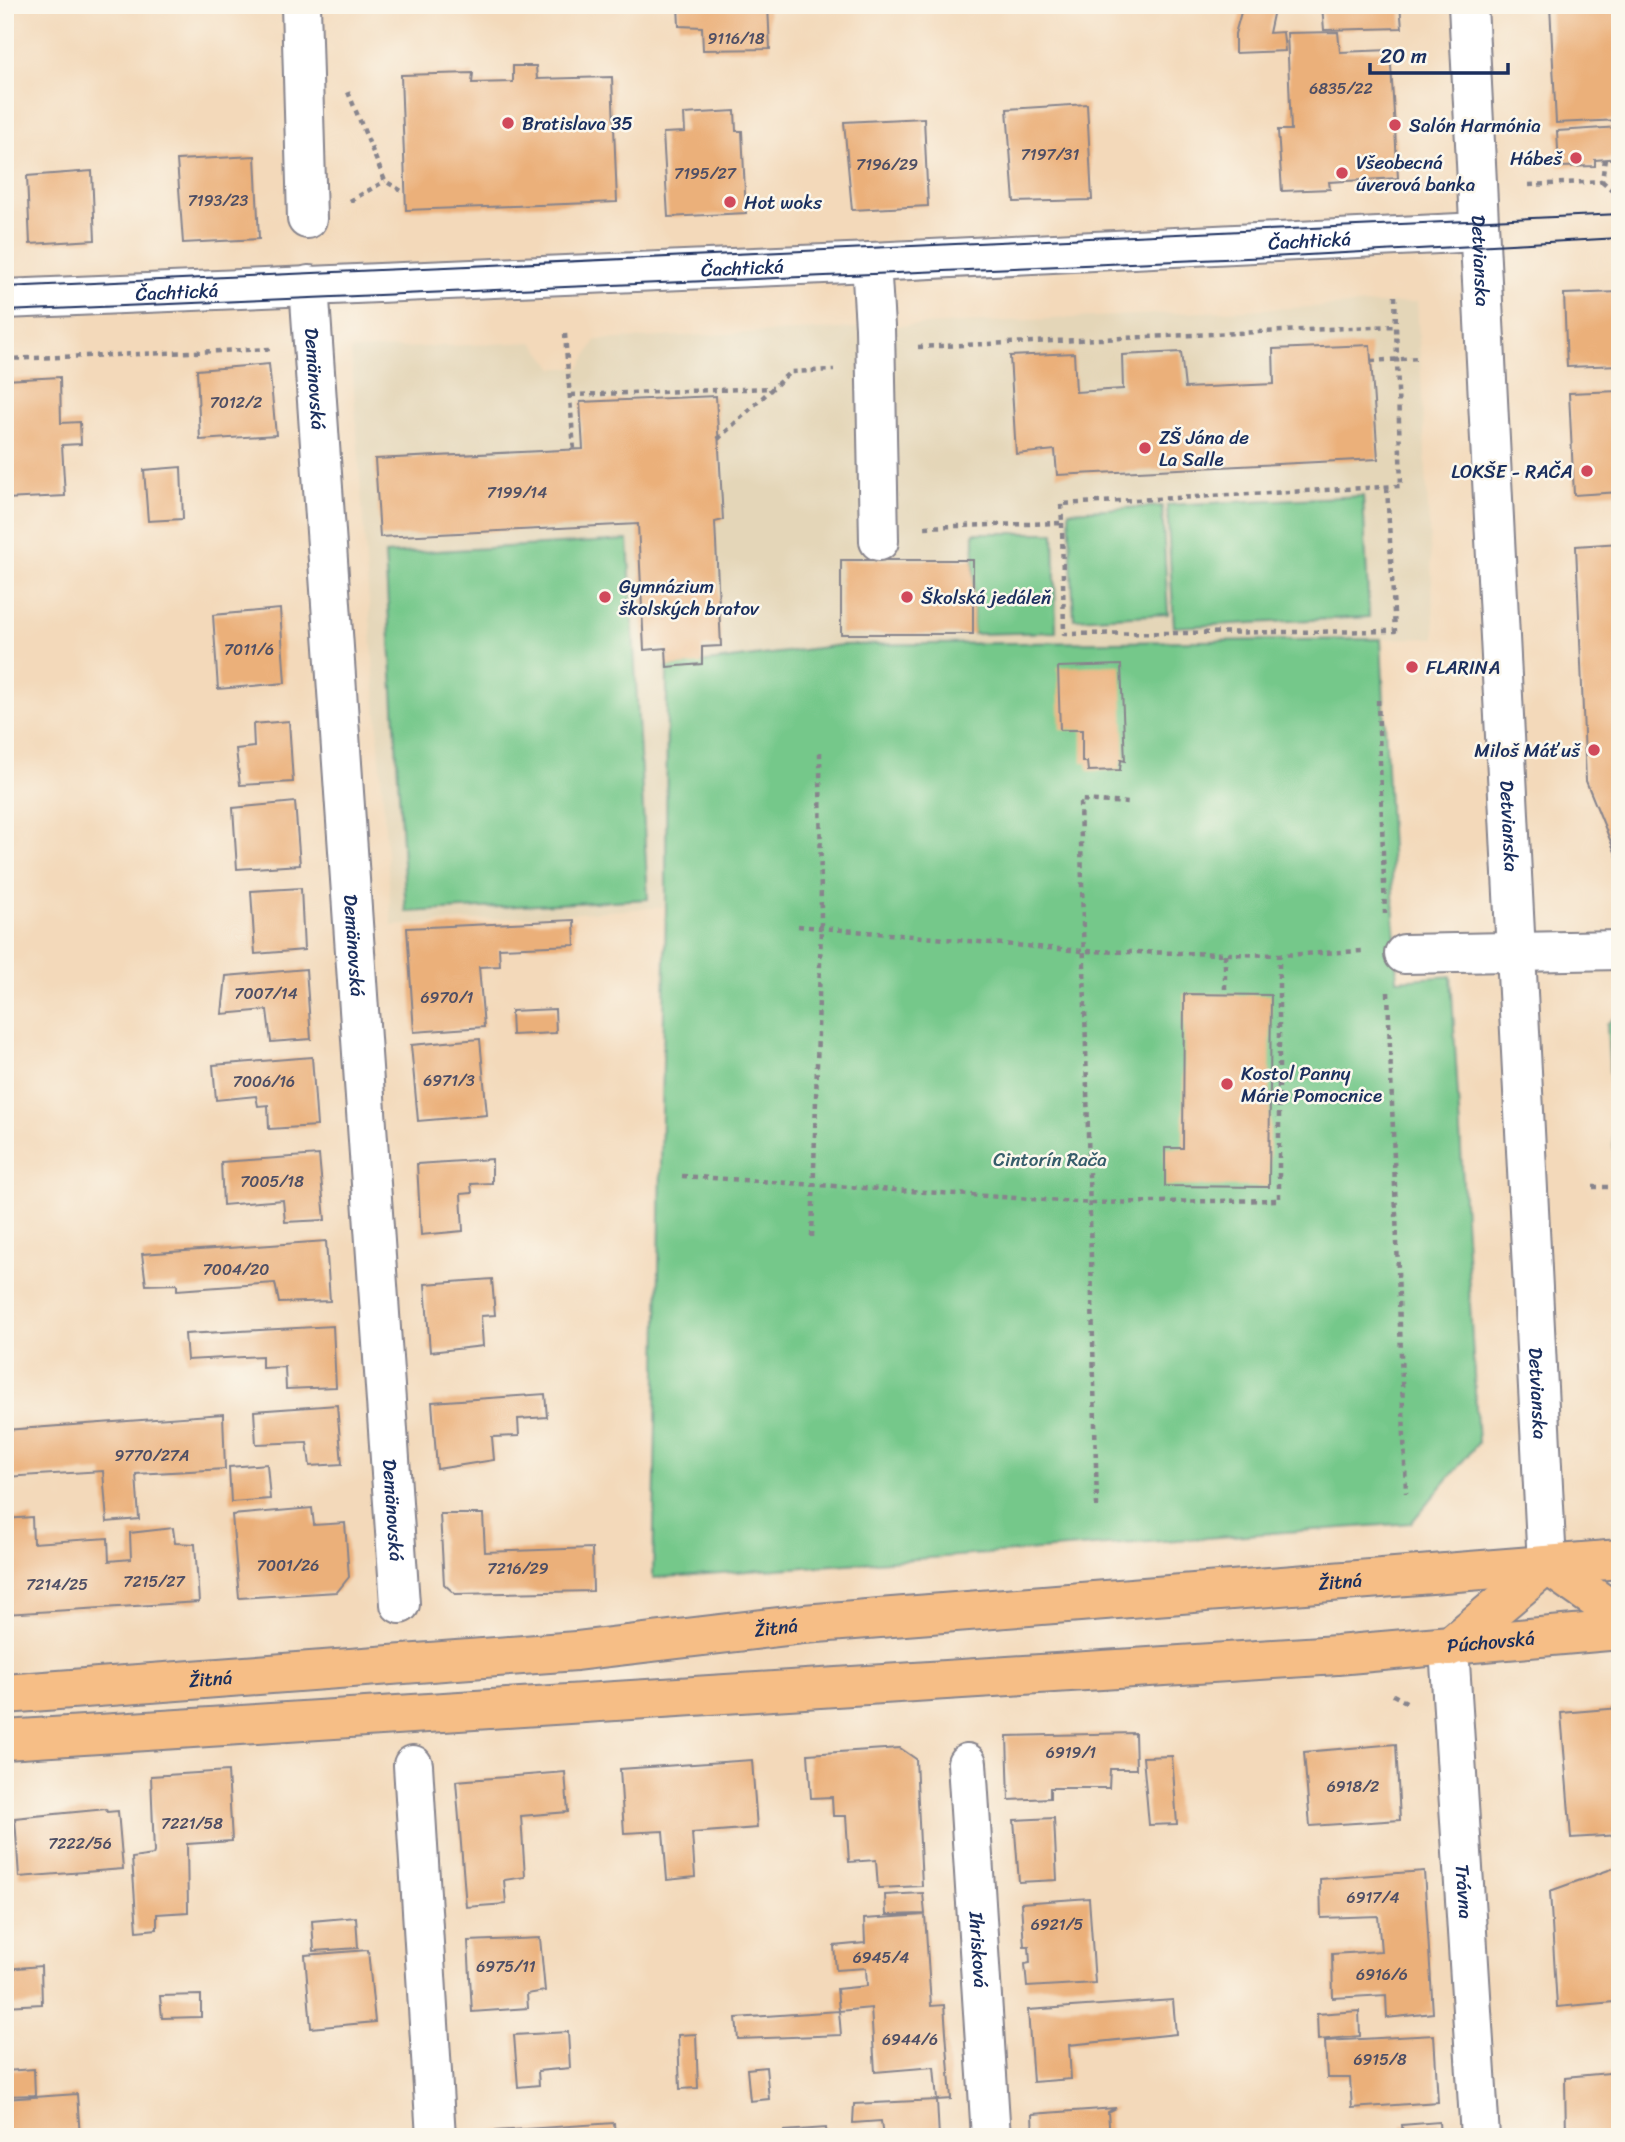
<svg xmlns="http://www.w3.org/2000/svg" width="1625" height="2142" viewBox="0 0 1625 2142" font-family="Sriracha,sans-serif">
<rect width="100%" height="100%" fill="#fbf7ec"/>
<filter id="ink" filterUnits="userSpaceOnUse"><feTurbulence type="fractalNoise" baseFrequency=".0143" numOctaves="2"/><feDisplacementMap in="SourceGraphic" scale="14" xChannelSelector="R" yChannelSelector="G"/><feConvolveMatrix kernelMatrix="1 2 1 2 8 2 1 2 1" color-interpolation-filters="sRGB"/></filter>
<filter id="wash" filterUnits="userSpaceOnUse"><feTurbulence type="fractalNoise" baseFrequency=".00686" numOctaves="4" result="noise"/><feDisplacementMap in="SourceGraphic" scale="28" xChannelSelector="R" yChannelSelector="G"/><feGaussianBlur stdDeviation="1.57" result="paint"/><feColorMatrix in="noise" values="0 0 0 0 0 0 0 0 0 0 0 0 0 0 0 0 0 1.4 0 .05"/><feComposite in="paint" operator="in"/></filter>
<g filter="url(#wash)">
<rect width="100%" height="100%" fill="#f3d9ba"/>
<path fill="#e4d6b8" d="M1417 302 1435 638 842 645 667 667 666 907 392 926 351 350 533 342 554 368H580L596 340Z"/>
<path fill="#75c88a" stroke="#487c74" stroke-width="2" d="M1363 496 1369 617 1174 627 1167 505Z
M1162 506 1168 614 1074 619 1069 511Z
M974 533H1054L1056 632 973 634Z
M628 540 648 899 406 912 385 554Z
M1381 639 1397 980 1451 976 1478 1443 1411 1523 653 1578 666 907 667 667 842 645Z
M1620 1013V1258L1607 1024Z"/>
<g id="blocks">
<path fill="#ebb07a" d="M678 5H768L770 49 703 50 702 27 679 26Z
M1243 5H1275L1269 33 1283 32 1285 51 1235 53V34Z
M1322 5H1400L1402 28 1324 30Z
M1550 5H1620V120L1556 123Z
M1338 32 1340 52 1390 50 1398 178 1329 182 1330 189 1282 191 1278 130H1291L1287 33Z
M513 66H536L537 79 612 77 617 202 406 210 401 75 473 73 472 83 513 82Z
M1087 104 1092 200 1014 202 1007 109Z
M735 111 736 131H742L746 213 668 217 663 133 685 132 684 114Z
M924 118 928 206 852 210 844 122Z
M1620 127V158L1595 160V166L1559 167 1557 131Z
M255 156 259 239 183 243 177 160Z
M92 171 95 240 30 244 27 176Z
M1620 292V365L1567 367 1564 294Z
M1370 345 1378 459 1057 475 1055 450 1016 454 1010 356 1074 353 1076 392 1123 389 1122 355 1181 352 1185 388 1274 384 1273 349Z
M269 364 276 435 200 440 197 370Z
M60 377 61 423 80 422 81 444 62 445 65 496 5 499V380Z
M1620 391V492L1574 495 1569 393Z
M716 396 723 520 715 522 721 646 702 647V664L667 667 666 648 644 650 638 524 380 537 375 459 583 449 580 402Z
M181 467 183 519 148 521 144 470Z
M1620 543V864L1586 781 1576 546Z
M841 560H973V634H841Z
M280 609 285 683 218 689 213 615Z
M1121 665 1125 761 1121 760 1120 770 1088 771 1087 762H1082V730H1060L1058 667Z
M289 721 293 782 240 785 236 749 254 747 253 724Z
M295 802 300 865 237 869 233 808Z
M301 888 304 950 255 954 251 891Z
M574 920 575 945 499 948 500 966 479 967 484 1027 414 1032 407 928Z
M306 969 311 1039 271 1042 267 1010 222 1014 226 976Z
M1184 994 1271 995 1269 1187 1165 1186V1148H1183Z
M555 1009 556 1033 512 1035 511 1011Z
M480 1039 487 1115 418 1121 411 1045Z
M312 1057 317 1126 269 1129 268 1105 258 1106 256 1096 216 1100 213 1065Z
M319 1155 325 1220 285 1222 283 1200 223 1205 221 1162Z
M492 1159V1183L471 1184 472 1193 461 1194 463 1231 421 1235 417 1164Z
M326 1241 330 1301 279 1303 275 1283 177 1290V1284L146 1285 142 1254Z
M492 1279 495 1315 481 1316 483 1346 430 1352 425 1284Z
M333 1326 336 1387 286 1389 285 1367 262 1368V1356L187 1360 185 1334Z
M545 1394 547 1417 518 1419 519 1436 492 1437 494 1460 437 1469 432 1402Z
M337 1405 342 1464 310 1466 307 1442 256 1444 254 1411Z
M223 1414 225 1469 136 1474 139 1519 107 1522 103 1471 5 1477V1430Z
M267 1464 270 1499 231 1502 229 1467Z
M312 1508 314 1525 345 1523 349 1577 337 1592 239 1598 232 1515Z
M440 1514H483L485 1552 592 1548 593 1591 455 1594 444 1584Z
M32 1517 33 1543 108 1538 109 1561 131 1559 130 1533 173 1528 175 1543 195 1544 199 1602 5 1614V1519Z
M1620 1708V1835L1571 1838 1561 1713Z
M1135 1733 1136 1769H1110L1109 1788H1050V1798L1009 1800 1007 1736Z
M1396 1744 1400 1820 1310 1826 1304 1752Z
M900 1748 916 1759 922 1886 878 1888 876 1860 849 1862 846 1816H833L832 1797 811 1798 808 1754Z
M1172 1756 1177 1824 1149 1825 1143 1757Z
M752 1760 757 1828 692 1833 695 1877 667 1880 663 1831 624 1833 620 1769Z
M228 1771 232 1841 187 1844 188 1912 157 1914V1929L137 1931 132 1858 153 1855 154 1852 151 1776Z
M565 1772 568 1812 521 1816 525 1877 504 1880 506 1904 466 1907 456 1781Z
M106 1809 107 1812 118 1811 123 1869 19 1877 15 1818Z
M1054 1818 1057 1880 1019 1882 1014 1820Z
M1620 1866V1969L1612 1970 1614 2002 1557 2007 1550 1891Z
M1424 1871 1433 2013 1387 2018 1386 1995 1333 1998 1332 1954 1381 1951 1378 1916 1321 1918 1320 1879Z
M923 1893 925 1914 886 1915 885 1895Z
M1089 1898 1095 1983 1027 1987 1025 1964 1030 1963 1029 1946H1024L1021 1903Z
M925 1915 931 2006 944 2005 951 2099 937 2100 934 2067 875 2072 871 2008 839 2011 837 1989 867 1986 866 1968 836 1970 834 1946 865 1943 864 1919Z
M356 1917 358 1948 314 1951 312 1921Z
M540 1938 545 1991 527 1994 528 2008 472 2012 468 1941Z
M368 1950 375 2022 311 2028 305 1955Z
M41 1966 42 2004 5 2006V1969Z
M201 1995V2017L162 2018 160 1996Z
M1173 2000 1176 2034 1069 2045 1071 2079 1033 2082 1028 2010Z
M839 2011 841 2035 738 2039 736 2018Z
M1359 2011 1360 2036 1318 2040 1317 2014Z
M568 2032 570 2068 538 2071 539 2085 518 2087 514 2035Z
M696 2034 698 2088 680 2089 678 2035Z
M1434 2035 1438 2102 1352 2108 1350 2078H1327L1325 2041Z
M766 2067 769 2099 750 2101 747 2069Z
M34 2069 35 2095 5 2096V2071Z
M1620 2072V2137H1566L1565 2077Z
M77 2094 80 2137H5V2099Z
M937 2100 939 2137H883L881 2121 853 2123 854 2104Z
M1116 2108 1108 2112 1110 2137H1033L1032 2114Z
M1439 2122 1440 2137H1403L1402 2125Z
M614 2123 615 2137H480V2132Z
M826 2128 827 2137H784V2131Z"/>
</g>
</g>
<g filter="url(#ink)">
<use href="#blocks" fill-opacity="0" stroke="#87848c" stroke-width="2"/>
<g fill="none" stroke-linecap="round" stroke-linejoin="round">
<defs>
<g id="minor">
<path d="M301 5 307 219"/>
<path id="s1" d="M1468 5 1547 1565"/>
<path d="M871 262 875 327 879 541"/>
<path id="s2" d="M309 285 400 1604"/>
<path id="s3" d="M5 299 871 262 1479 232"/>
<path d="M1404 954 1620 950"/>
<path id="s4" d="M1449 1647 1480 2137"/>
<path id="s5" d="M967 1763 991 2137"/>
<path d="M413 1765 436 2137"/>
</g>
<g id="major">
<path d="M1547 1565 1620 1616"/>
<path d="M1449 1647 1547 1565"/>
<path id="s6" d="M5 1694 576 1651 804 1624 1620 1559"/>
<path id="s7" d="M5 1740 1337 1655 1620 1630"/>
</g>
</defs>
<use href="#minor" stroke="#87848c" stroke-width="42"/>
<use href="#major" stroke="#87848c" stroke-width="42"/>
<path stroke="#87848c" stroke-width="4.5" stroke-dasharray="5 5" stroke-linecap="butt" d="M348 92 385 181 405 193
M1602 181 1612 190
M1529 185 1602 181 1605 159
M350 201 385 181
M1395 296 1396 326
M565 334 574 450
M918 347 1396 326 1401 486 1061 504 1062 523 921 527
M5 359 272 349
M1371 361 1419 358
M571 395 773 388
M718 439 790 372 834 370
M1062 523 1064 634 1395 631 1387 487
M1378 700 1385 914
M798 926 1082 951 1279 955 1363 951
M1225 954V995
M1388 992 1406 1493
M682 1176 1092 1203 1279 1200V955
M1593 1187H1620
M812 1237 821 928 820 750
M1615 1487H1620
M1097 1507 1080 800 1129 803
M1393 1695 1410 1704"/>
<use href="#minor" stroke="#fff" stroke-width="38"/>
<use href="#major" stroke="#f6be86" stroke-width="38"/>
<path stroke="#1b2f5e" stroke-width="2" d="M5 287 1620 214
M5 311 1270 257 1620 238"/>
</g>
</g>
<g fill="#d1495b" stroke="#fbf7ec" stroke-width="2.5">
<circle cx="508" cy="123" r="7"/>
<circle cx="1395" cy="125" r="7"/>
<circle cx="1576" cy="158" r="7"/>
<circle cx="1342" cy="173" r="7"/>
<circle cx="730" cy="202" r="7"/>
<circle cx="1145" cy="448" r="7"/>
<circle cx="1587" cy="471" r="7"/>
<circle cx="605" cy="597" r="7"/>
<circle cx="907" cy="597" r="7"/>
<circle cx="1412" cy="667" r="7"/>
<circle cx="1594" cy="750" r="7"/>
<circle cx="1227" cy="1084" r="7"/>
</g>
<g text-anchor="middle" stroke-width="5" stroke-linejoin="round" paint-order="stroke">
<g font-size="16" fill="#4f4f65">
<text x="736" y="44">9116/18</text>
<text x="1341" y="94">6835/22</text>
<text x="1050" y="160">7197/31</text>
<text x="887" y="170">7196/29</text>
<text x="705" y="179">7195/27</text>
<text x="218" y="206">7193/23</text>
<text x="236" y="408">7012/2</text>
<text x="517" y="498">7199/14</text>
<text x="249" y="655">7011/6</text>
<text x="266" y="999">7007/14</text>
<text x="447" y="1003">6970/1</text>
<text x="449" y="1086">6971/3</text>
<text x="264" y="1087">7006/16</text>
<text x="272" y="1187">7005/18</text>
<text x="236" y="1275">7004/20</text>
<text x="152" y="1461">9770/27A</text>
<text x="288" y="1571">7001/26</text>
<text x="518" y="1574">7216/29</text>
<text x="154" y="1587">7215/27</text>
<text x="57" y="1590">7214/25</text>
<text x="1071" y="1758">6919/1</text>
<text x="1353" y="1792">6918/2</text>
<text x="192" y="1829">7221/58</text>
<text x="80" y="1849">7222/56</text>
<text x="1373" y="1903">6917/4</text>
<text x="1057" y="1930">6921/5</text>
<text x="881" y="1963">6945/4</text>
<text x="506" y="1972">6975/11</text>
<text x="1382" y="1980">6916/6</text>
<text x="910" y="2045">6944/6</text>
<text x="1380" y="2065">6915/8</text>
</g>
<g font-size="19" fill="#1b2f5e" stroke="#fbf7ec" text-anchor="start">
<text x="522" y="130">Bratislava 35</text>
<text x="1409" y="132">Salón Harmónia</text>
<text x="1562" y="165" text-anchor="end">Hábeš</text>
<text x="1356" y="169">Všeobecná<tspan x="1356" dy="22">úverová banka</tspan></text>
<text x="744" y="209">Hot woks</text>
<text x="1159" y="444">ZŠ Jána de<tspan x="1159" dy="22">La Salle</tspan></text>
<text x="1573" y="478" text-anchor="end">LOKŠE - RAČA</text>
<text x="619" y="593">Gymnázium<tspan x="619" dy="22">školských bratov</tspan></text>
<text x="921" y="604">Školská jedáleň</text>
<text x="1426" y="674">FLARINA</text>
<text x="1580" y="757" text-anchor="end">Miloš Máťuš</text>
<text x="1241" y="1080">Kostol Panny<tspan x="1241" dy="22">Márie Pomocnice</tspan></text>
</g>
<g font-size="19" fill="#1b2f5e" stroke="#fbf7ec">
<text dy="7" stroke="none"><textPath href="#s3" startOffset="1306">Čachtická</textPath></text>
<text dy="7" stroke="none"><textPath href="#s1" startOffset="256">Detvianska</textPath></text>
<text dy="7" stroke="none"><textPath href="#s3" startOffset="738">Čachtická</textPath></text>
<text dy="7" stroke="none"><textPath href="#s3" startOffset="172">Čachtická</textPath></text>
<text dy="7" stroke="none"><textPath href="#s2" startOffset="94">Demänovská</textPath></text>
<text dy="7" stroke="none"><textPath href="#s1" startOffset="822">Detvianska</textPath></text>
<text dy="7" stroke="none"><textPath href="#s2" startOffset="662">Demänovská</textPath></text>
<text dy="7" stroke="none"><textPath href="#s1" startOffset="1390">Detvianska</textPath></text>
<text dy="7" stroke="none"><textPath href="#s2" startOffset="1228">Demänovská</textPath></text>
<text dy="7" stroke="none"><textPath href="#s6" startOffset="1340">Žitná</textPath></text>
<text dy="7" stroke="none"><textPath href="#s6" startOffset="774">Žitná</textPath></text>
<text dy="7" stroke="none"><textPath href="#s7" startOffset="1489">Púchovská</textPath></text>
<text dy="7" stroke="none"><textPath href="#s6" startOffset="206">Žitná</textPath></text>
<text dy="7" stroke="none"><textPath href="#s4" startOffset="245">Trávna</textPath></text>
<text dy="7" stroke="none"><textPath href="#s5" startOffset="187">Ihrisková</textPath></text>
</g>
<g font-size="19" fill="#365d6b" stroke="#fbf7ec">
<text x="1050" y="1166">Cintorín Rača</text>
</g>
</g>
<rect width="1625" height="2142" fill="none" stroke="#fbf7ec" stroke-width="28"/>
<path d="M1370 63v10h138v-10" fill="none" stroke="#1b2f5e" stroke-width="3.5"/>
<text x="1380" y="63" font-size="21" fill="#1b2f5e" stroke="#fbf7ec" stroke-width="5" paint-order="stroke">20 m</text>
</svg>
